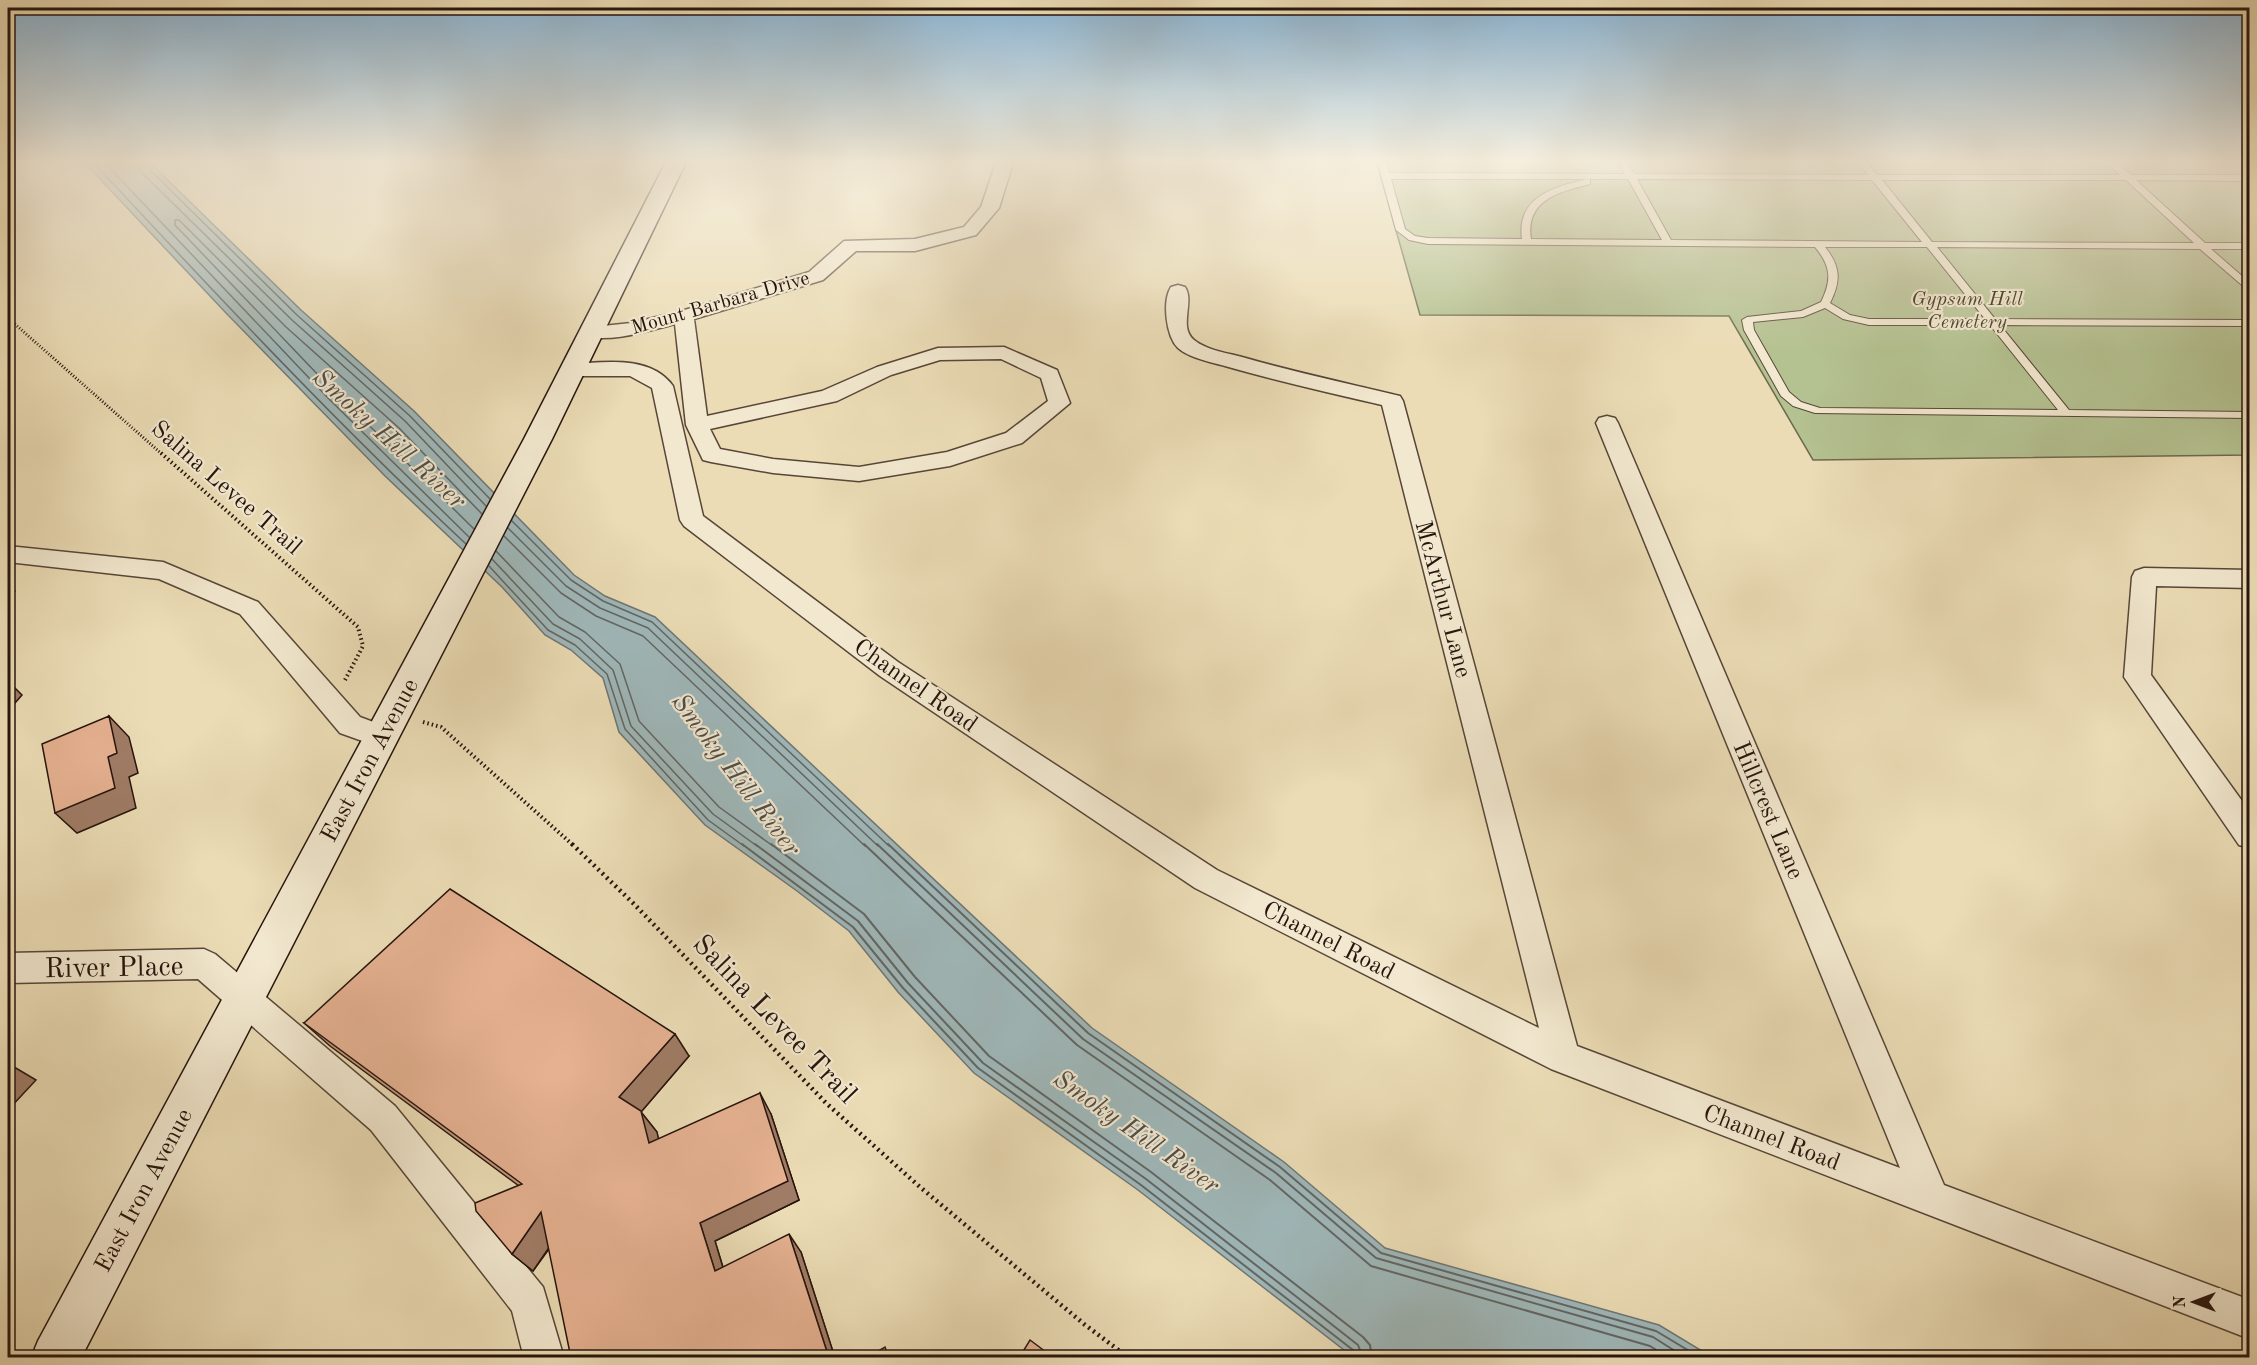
<svg xmlns="http://www.w3.org/2000/svg" width="2257" height="1365" viewBox="0 0 2257 1365" font-family="'Old Standard TT',serif">
<rect width="100%" height="100%" fill="#ebdcb5"/>
<filter id="stains"><feTurbulence type="fractalNoise" baseFrequency=".00333" numOctaves="4"/><feColorMatrix values="0 0 0 0 .2 0 0 0 0 .09 0 0 0 0 .02 0 0 0 .5 -.17"/></filter>
<radialGradient id="worn" r=".72"><stop offset=".6" stop-color="#630" stop-opacity="0"/><stop offset="1" stop-color="#630" stop-opacity=".3"/></radialGradient>
<path fill="#b4c190" stroke="#6d6a4e" stroke-width="1.5" d="M1376 160H2249V455L1813 460 1729 316 1420 315Z"/>
<path fill="#9fb8ba" stroke="#6f7675" stroke-width="1.5" d="M82 160H147L301 310 414 411 574 575 605 596 655 617 1092 1028 1284 1162 1385 1248 1659 1325 1712 1357H1353L1138 1190 974 1073 898 992 849 931 797 891 705 825 619 732 603 678 571 650 545 635 502 587 385 476 226 313Z"/>
<g fill="none" stroke-linecap="round" stroke-linejoin="round">
<path stroke="#626664" stroke-width="1.5" d="M91 160C213 291 335 422 466 544
M102 160 329 399 469 537
M136 160 141 172 292 320 405 421 486 506
M144 160 146 166 297 315 410 416 490 499
M512 521 571 580 603 601 652 622 889 846
M508 528 566 586 600 608 648 628 878 846
M474 529 322 379 175 225V220H179L286 327 399 428 482 514
M504 536 561 593 596 616 643 636 865 846
M496 551 559 617 585 632 620 664 639 721 719 807 773 846
M492 559 553 624 580 639 613 670 631 726 713 814 757 846
M489 566 548 630 575 645 607 674 625 729 708 820 744 846"/>
<path stroke="#626664" stroke-width="2" d="M742 844 853 927 903 988 978 1068 1141 1185 1353 1350 1356 1358
M755 844 858 921 908 983 983 1063 1146 1179 1358 1345 1363 1358
M771 844 864 914 915 977 989 1056 1151 1172 1363 1337 1370 1345 1372 1358
M864 844 1077 1045 1270 1180 1371 1266 1650 1346 1669 1358
M877 844 1083 1039 1276 1173 1376 1258 1653 1337 1686 1358
M888 844 1088 1033 1280 1167 1381 1253 1656 1331 1701 1358"/>
<defs>
<path id="lane" d="M1377 160H1385L1389 173 1625 174 1618 160H1626L1634 174 1868 175 1857 160H1865L1877 175H2120L2105 160H2114L2131 175H2250V181L2136 180 2205 243H2250V249H2211L2250 283V292L2200 249 1937 247 1995 319 2250 320V326L2000 325 2069 410 2250 412V418L1815 413 1793 406 1781 396 1744 330 1742 320 1747 317 1801 311 1821 302C1832 280 1831 266 1815 247L1428 244 1409 240 1396 230ZM1391 179H1628L1662 240 1531 239C1525 200 1559 192 1590 184V180L1587 179C1554 187 1516 197 1522 239L1428 238 1415 236 1405 229ZM1637 179 1872 180 1922 242 1671 240ZM1882 180H2126L2194 243 1932 242ZM1825 247H1927L1985 319H1869L1850 315 1830 303C1841 281 1841 267 1825 247ZM1825 308 1843 319 1869 325H1990L2058 410 1820 408 1801 402 1789 392 1754 330 1753 322 1803 317Z"/>
<path id="street" d="M997 160H1014L999 208 976 235 915 251H856L823 280 694 319 707 416 822 391 877 367 938 348 1004 347 1057 370 1070 403 1022 443 950 466 859 481 773 473 711 462 703 460 686 425 675 324C647 331 612 343 584 336L581 332 584 328 631 323 678 312 809 272 844 241 915 239 964 227 981 207ZM1001 359 1041 378 1048 401 1006 433 947 452 859 467 773 459 720 449 710 429 837 401 891 375 940 360Z
M1178 285 1185 287C1195 301 1178 327 1194 340 1206 350 1227 353 1242 357 1294 372 1347 383 1400 396L1403 401 1577 1046 1900 1168 1596 423 1599 418 1607 416 1615 418 1618 423 1944 1185 2250 1300V1339L1551 1069 1195 888 880 676 684 526 680 520 652 388 630 376H573L566 374 562 370 566 366 573 364C605 362 651 355 673 386L703 516 898 662 1217 870 1539 1028 1382 405C1330 393 1277 381 1225 366 1211 362 1189 358 1178 348 1166 336 1162 301 1171 287Z
M8 546 163 562 258 602 360 717 392 729 396 737 392 745 382 748 340 733 240 614 159 579 8 562Z
M2144 568 2250 570V588L2156 586 2151 675 2250 812V848L2239 845 2124 677 2132 577 2135 571Z
M204 949 215 954 395 1106 543 1287 564 1358H524L512 1311 371 1130 198 979 8 983V953Z"/>
<path id="secondary" d="M667 160H687L552 439 81 1358H31L38 1341 524 439Z"/>
</defs>
<use href="#lane" stroke="#574637" stroke-width="2"/>
<use href="#street" stroke="#574637" stroke-width="3"/>
<use href="#secondary" stroke="#26140d" stroke-width="3"/>
<path stroke="#26140d" stroke-width="3" stroke-dasharray="1 2" stroke-linecap="butt" d="M8 318 163 455"/>
<path stroke="#26140d" stroke-width="4" stroke-dasharray="1.5 3" stroke-linecap="butt" d="M161 453 358 627 363 646 345 680
M423 722 441 727 574 846"/>
<path stroke="#26140d" stroke-width="4.5" stroke-dasharray="2 4" stroke-linecap="butt" d="M572 844 634 904 826 1103 920 1187 1084 1324 1129 1358"/>
<use href="#lane" fill="#f2e8cf" fill-rule="evenodd"/>
<use href="#street" fill="#f2e8cf" fill-rule="evenodd"/>
<use href="#secondary" fill="#f2e8cf" fill-rule="evenodd"/>
</g>
<path fill="#c5987d" stroke="#26140d" stroke-width="1.5" d="M304 1023 689 1056 641 1112 657 1132 658 1139 771 1114 799 1200 715 1241 723 1267 801 1252 835 1358 549 1249 533 1271 512 1254 519 1186 330 1046Z"/>
<path fill="#a07c66" stroke="#26140d" stroke-width="1.5" d="M8 584 15 591 8 599Z
M8 681 22 695 8 711Z
M109 716 129 737 138 773 129 777 136 808 77 833 55 813 108 757Z
M675 1034 689 1056 641 1112 657 1132 664 1163 649 1143 619 1097Z
M9 1064 36 1080 8 1110V1065Z
M760 1093 771 1114 799 1200 715 1241 729 1288 715 1271 700 1223Z
M541 1212 561 1230 533 1271 512 1254Z
M789 1234 801 1252 835 1358H829Z"/>
<path fill="#e5b191" stroke="#26140d" stroke-width="1.5" d="M109 716 117 753 108 757 115 788 55 813 42 744Z
M450 889 675 1034 619 1097 641 1111 649 1143 760 1093 788 1181 700 1223 715 1271 789 1234 829 1358H571L541 1212 512 1254 476 1211 475 1203 522 1184 304 1023Z
M1030 1340 1054 1358H1019Z
M885 1347 889 1358H866Z"/>
<linearGradient id="sky" x2="0" y2="1"><stop stop-color="#8bb6d6"/><stop offset="0.46" stop-color="#f6efde"/><stop offset="1" stop-color="#f6efde" stop-opacity="0"/></linearGradient>
<rect width="2257" height="351" fill="url(#sky)"/>
<g text-anchor="middle" stroke-width="4.5" stroke-linejoin="round" paint-order="stroke">
<g font-size="20" font-style="italic" fill="#514834" stroke="#f2e8cf">
<text x="1967" y="305">Gypsum Hill<tspan x="1967" dy="23">Cemetery</tspan></text>
</g>
<g font-size="20" fill="#26140d" stroke="#f2e8cf">
<text transform="translate(720 302) rotate(-16)" y="7">Mount Barbara Drive</text>
</g>
<g font-size="24" fill="#26140d" stroke="#f2e8cf">
<text transform="translate(227 487) rotate(41)" y="8">Salina Levee Trail</text>
<text transform="translate(1444 599) rotate(75)" y="8">McArthur Lane</text>
<text transform="translate(916 685) rotate(35)" y="8">Channel Road</text>
<text transform="translate(369 760) rotate(-62)" y="8">East Iron Avenue</text>
<text transform="translate(1769 810) rotate(67)" y="8">Hillcrest Lane</text>
<text transform="translate(1329 940) rotate(27)" y="8">Channel Road</text>
<text transform="translate(1772 1137) rotate(21)" y="8">Channel Road</text>
<text transform="translate(143 1190) rotate(-62)" y="8">East Iron Avenue</text>
</g>
<g font-size="26" font-style="italic" fill="#504d4a" stroke="#f2e8cf">
<text transform="translate(390 438) rotate(42)" y="9">Smoky Hill River</text>
<text transform="translate(737 774) rotate(53)" y="9">Smoky Hill River</text>
<text transform="translate(1137 1131) rotate(35)" y="9">Smoky Hill River</text>
</g>
<g font-size="28" fill="#26140d" stroke="#f2e8cf">
<text transform="translate(114 966) rotate(-1)" y="10">River Place</text>
<text transform="translate(776 1018) rotate(46)" y="10">Salina Levee Trail</text>
</g>
</g>
<rect width="2257" height="1365" fill="none" stroke="#ebdcb5" stroke-width="30"/>
<rect x="9" y="9" width="2239" height="1347" fill="none" stroke="#26140d" stroke-width="3"/>
<rect x="15" y="15" width="2227" height="1335" fill="none" stroke="#26140d" stroke-width="1.5"/>
<g transform="translate(2194 1302) rotate(270)" stroke="#f2e8cf" stroke-width="4.5" paint-order="stroke">
<path d="M0-4.5L10 22L0 15L-10 22Z" fill="#26140d"/>
<text y="-9" font-size="16" font-weight="bold" text-anchor="middle" fill="#26140d">N</text>
</g>
<rect width="100%" height="100%" filter="url(#stains)"/>
<rect width="100%" height="100%" fill="url(#worn)"/>
</svg>
